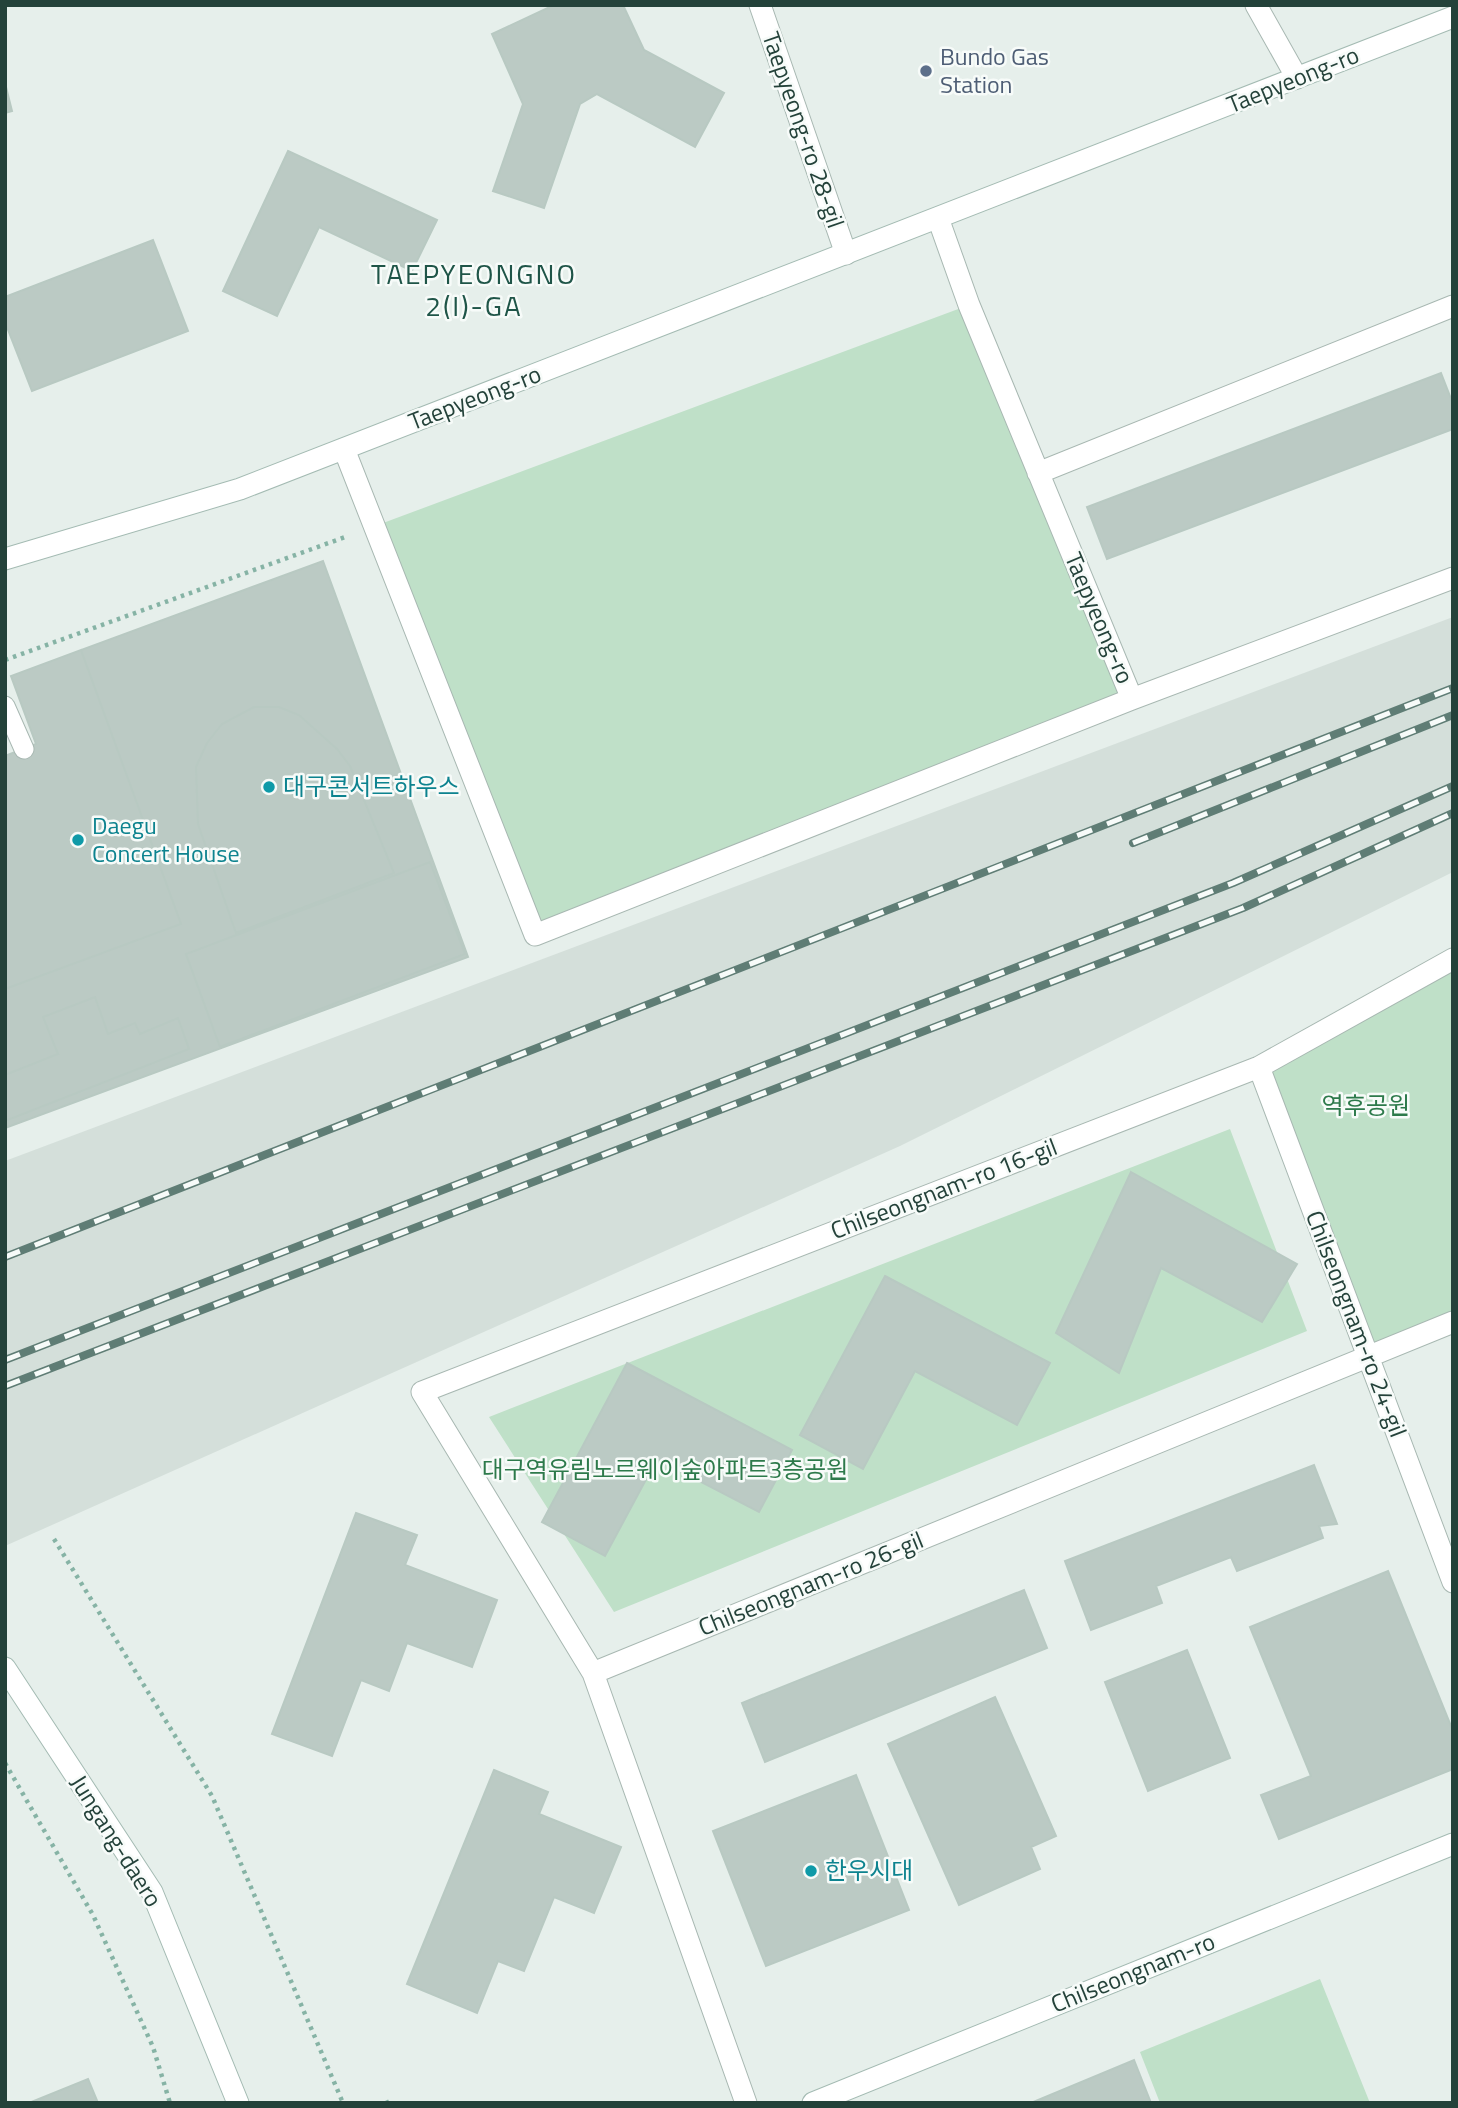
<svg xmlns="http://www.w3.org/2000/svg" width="1458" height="2108" viewBox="0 0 1458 2108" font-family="'Titillium Web','Noto Sans KR',sans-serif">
<rect width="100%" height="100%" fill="#e6efeb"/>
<path fill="#d4dfda" d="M1453 617V872L900 1146 5 1546V1161Z"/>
<path fill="#bfe0c8" d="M969 305 1132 699 535 935 375 526Z
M1453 959V1322L1369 1356 1259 1067Z
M1230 1129 1307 1331 614 1612 489 1417Z
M1320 1979 1370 2103H1160L1140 2052Z"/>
<path fill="#bbcac4" stroke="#b8c9c2" stroke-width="2" d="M554 5H623L644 50 724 93 695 147 597 94 580 104 544 208 493 191 523 104 492 34Z
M5 83 12 111 5 113Z
M288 151 437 220 412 271 319 227 277 316 223 291Z
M153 240 188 331 32 391 5 322V297Z
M1441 373 1453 404V429L1107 559 1087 507Z
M323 561 468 957 5 1128V989L181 924 81 650Z
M81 650 181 924 5 989V756L36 744 11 676Z
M254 707H279L299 715 337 749 350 766 394 873 236 933 198 824 196 767 207 743 222 724Z
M430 862 465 954 220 1047 186 954Z
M95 997 108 1034 135 1023 140 1034 178 1018 189 1049 5 1121V1075L58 1054 43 1017Z
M1131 1172 1297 1264 1262 1322 1161 1268 1119 1373 1056 1333Z
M885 1276 1050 1363 1017 1425 915 1371 863 1469 800 1435Z
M627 1363 792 1450 759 1512 657 1459 605 1556 542 1522Z
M1314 1465 1337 1524 1319 1526 1323 1538 1237 1571 1231 1557 1156 1586 1162 1603 1091 1630 1065 1561Z
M356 1513 417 1535 405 1565 497 1600 472 1667 407 1643 389 1691 361 1680 332 1756 272 1734Z
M1388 1571 1453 1731V1769L1279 1839 1261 1795 1311 1776 1250 1627Z
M1024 1590 1047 1648 765 1762 742 1703Z
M1187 1650 1230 1758 1148 1791 1105 1682Z
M995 1697 1056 1836 1031 1847 1040 1869 959 1905 888 1744Z
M494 1770 548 1792 539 1814 621 1847 594 1913 554 1897 524 1971 498 1961 477 2013 407 1984Z
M856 1775 909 1910 766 1966 713 1831Z
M1134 2060 1151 2103H1031Z
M88 2079 98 2103H29Z"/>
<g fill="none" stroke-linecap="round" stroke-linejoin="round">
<defs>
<path id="lane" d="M5 706 24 749"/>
<path id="street" d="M760 5 846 254
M1256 5 1297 78
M938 218 969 305 1132 699
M344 449 535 935 1132 699 1453 578
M1038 473 1453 306
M1259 1067 1453 1582
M593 1673 1453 1322
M746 2103 593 1673 422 1392 1259 1067 1453 959"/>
<path id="secondary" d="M5 559 240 489 1453 17
M5 1668 152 1892 238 2103
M813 2103 1453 1844"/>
</defs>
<use href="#lane" stroke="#a8b8b2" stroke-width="21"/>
<use href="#street" stroke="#a8b8b2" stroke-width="23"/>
<use href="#secondary" stroke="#a4bbb3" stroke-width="23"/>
<path stroke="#86b3a5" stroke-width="4.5" stroke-dasharray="3.5 5" stroke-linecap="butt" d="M5 660 348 536
M54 1539 212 1796 343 2103
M5 1763 93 1915 153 2047 170 2103
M386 2103 390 2101"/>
<use href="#lane" stroke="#fff" stroke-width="19"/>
<use href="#street" stroke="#fff" stroke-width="21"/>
<use href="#secondary" stroke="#fff" stroke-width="21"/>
<defs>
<path id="rail" d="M1133 843 1453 715
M5 1257 1453 688
M5 1360 1233 883 1453 786
M5 1386 1243 908 1453 813"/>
</defs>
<use href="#rail" stroke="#5f7d75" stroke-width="8"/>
<use href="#rail" stroke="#f7fbf9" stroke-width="5" stroke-dasharray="16" stroke-linecap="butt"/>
</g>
<circle fill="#5c6f8a" stroke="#f7fbf9" stroke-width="2.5" cx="926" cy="71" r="7"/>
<g fill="#0f9aa8" stroke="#f7fbf9" stroke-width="2.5">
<circle cx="269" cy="787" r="7"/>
<circle cx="78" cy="840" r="7"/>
<circle cx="811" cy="1871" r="7"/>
</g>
<g text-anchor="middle" stroke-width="5" stroke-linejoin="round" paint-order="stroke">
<g font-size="24" fill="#4e5e75" stroke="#f7fbf9" text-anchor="start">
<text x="940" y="65">Bundo Gas<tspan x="940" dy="28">Station</tspan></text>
</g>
<g font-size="24" fill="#24423a" stroke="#f7fbf9">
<text transform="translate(1293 80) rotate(-22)" y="8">Taepyeong-ro</text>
<text transform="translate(803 130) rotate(71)" y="8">Taepyeong-ro 28-gil</text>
<text transform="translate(475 398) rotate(-21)" y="8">Taepyeong-ro</text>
<text transform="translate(1099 618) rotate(67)" y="8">Taepyeong-ro</text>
<text transform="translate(944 1189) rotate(-21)" y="8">Chilseongnam-ro 16-gil</text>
<text transform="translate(1356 1324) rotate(69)" y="8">Chilseongnam-ro 24-gil</text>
<text transform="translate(811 1584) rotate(-22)" y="8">Chilseongnam-ro 26-gil</text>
<text transform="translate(116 1841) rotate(58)" y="8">Jungang-daero</text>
<text transform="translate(1133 1973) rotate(-22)" y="8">Chilseongnam-ro</text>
</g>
<g font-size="24" fill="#0d838f" stroke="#f7fbf9" text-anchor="start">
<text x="283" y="795">대구콘서트하우스</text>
<text x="92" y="834">Daegu<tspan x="92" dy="28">Concert House</tspan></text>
<text x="825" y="1879">한우시대</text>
</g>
<g font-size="24" fill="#2d7a4b" stroke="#f7fbf9">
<text x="1366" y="1114">역후공원</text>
<text x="665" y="1478">대구역유림노르웨이숲아파트3층공원</text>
</g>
<g font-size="28" letter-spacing="2" fill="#1f5548" stroke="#f7fbf9">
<text x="474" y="284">TAEPYEONGNO<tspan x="474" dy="32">2(I)-GA</tspan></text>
</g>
</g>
<rect width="1458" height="2108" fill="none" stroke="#24423a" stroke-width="14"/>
</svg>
